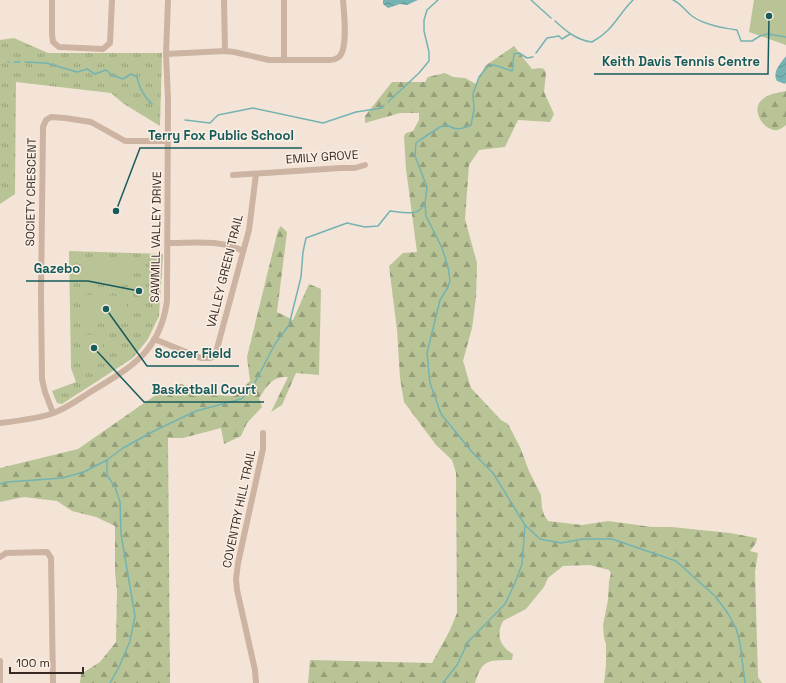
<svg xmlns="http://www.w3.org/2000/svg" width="786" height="683" viewBox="0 0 786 683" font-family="'Space Grotesk',sans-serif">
<defs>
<pattern id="forest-firs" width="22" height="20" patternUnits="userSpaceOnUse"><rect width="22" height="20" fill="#b8c496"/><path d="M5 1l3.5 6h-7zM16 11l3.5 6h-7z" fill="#969f7a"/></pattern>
<pattern id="park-tufts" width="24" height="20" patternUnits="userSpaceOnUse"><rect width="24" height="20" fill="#b8c496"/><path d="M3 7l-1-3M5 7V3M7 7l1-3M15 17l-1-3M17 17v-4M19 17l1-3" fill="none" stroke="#969f7a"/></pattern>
<pattern id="water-waves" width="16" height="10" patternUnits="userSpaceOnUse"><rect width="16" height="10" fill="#74b3b2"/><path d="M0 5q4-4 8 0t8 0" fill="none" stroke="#609291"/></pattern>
</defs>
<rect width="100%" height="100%" fill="#f4e4d7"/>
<path fill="url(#forest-firs)" d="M514 46 532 69 540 68 544 69 546 73 544 92 554 114 550 122 518 120 505 147 479 150 469 165 465 219 477 263 476 298 472 328 463 361 471 388 501 420 508 424 520 447 529 471 541 495 542 508 544 515 548 521 582 525 608 521 652 527H672L730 533 757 538 756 543 750 551 758 553 755 572 758 677 762 683H604L606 665V644L604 638 603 625 608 600 609 581 611 573 609 570 590 565 563 566 548 578 544 587 526 609 503 621C495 636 501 647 513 654L512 660C488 661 483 658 475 683H308L310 660 432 663 450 630 457 613 456 473 452 460 436 445 404 402 400 378 397 330 389 266 403 253 417 252 406 169 404 136 406 133 413 131 419 120V113H400L365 123V116L392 82H425L428 77 445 73 453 77 465 78 476 84 485 66Z
M786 91V125C784 127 780 129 778 130 764 132 752 111 760 102 766 94 777 93 786 91Z
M281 226 287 232 277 312 293 320 309 284 321 289 319 375 296 373 282 405 271 412 288 377C272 376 268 385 259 398L262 407 247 423 241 436 224 444 221 428 183 438H168L170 683H80L81 674 100 662 116 642 117 591 115 572V526L96 517 72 511 57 501 24 497 0 502V468L78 449 160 392 181 384 214 395 235 396 250 381 247 357 278 230Z"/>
<path fill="url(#park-tufts)" d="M14 38 48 53H162L160 126 124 104 111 93 16 82 15 194 0 204V40Z
M69 251 163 254 159 316 148 339 133 358 62 404 57 403 52 391 76 382 71 368Z"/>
<path fill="#b8c496" d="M754 0H786V45L749 32Z
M85 261 130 262V285L85 284Z
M85 295 127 296V322H85Z
M103 334V362H85V335Z"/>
<path fill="url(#water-waves)" d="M383 0H418L407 5 400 4 388 8 383 4Z
M786 56V82L785 84 777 81C772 72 780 64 786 56Z"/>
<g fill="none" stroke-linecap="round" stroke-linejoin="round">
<path stroke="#74b3b2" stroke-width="1.5" d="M531 0 551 18
M673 0C682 4 685 11 692 16 704 25 723 28 737 30L741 41H752L760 36 768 34 786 37
M555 21C566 31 576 40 592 42 613 31 617 16 633 0
M536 53 547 38 559 36 562 39 570 34
M533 57 527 58 519 53 514 54 512 71 494 65 488 66 479 77 473 94 474 110 471 125C461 129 457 131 447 125L440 127 420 140 416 143 415 156 427 187 425 203 426 216 442 248 448 267 450 281 448 287 440 300 427 353 430 383 441 414 472 452 493 473 525 525 540 539 561 543 583 539H612L676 561 715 596 727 612 736 628 740 643 745 683
M8 62H9
M14 62H20
M25 62 46 63 77 72 87 69 95 74 106 70 112 75 123 79 131 74 137 77C139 88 143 96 152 104
M388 102 419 73 429 61V52L424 31V20L427 10 438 0
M185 120 210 123 218 115 253 108 323 123 356 112 382 108 384 105
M107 460V475L115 487 120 502 121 534 135 616 130 641 119 667 110 683
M0 484 8 482 62 478 84 472 107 460 123 448 154 431 196 411 241 399 251 390 275 344 289 325 301 277 303 252 306 238 347 223 365 227 378 226 390 211C401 212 418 217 424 205
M443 683 457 665 468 642 505 604 515 583 522 564 525 525"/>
<path stroke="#cdb3a2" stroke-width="6" d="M52 0V34L53 42 59 47 103 49 110 43 112 0
M224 0 225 51
M166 54 225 51 234 52 269 60H329C333 60 337 59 340 56 348 46 344 13 343 0
M284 59V0
M233 175 341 168H355L365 165
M168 243C193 243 220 239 243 251
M154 339 201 358H210L215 356 249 230 256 174
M53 413 45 392 42 379 41 296 43 127 46 120 51 117 65 118 91 122 125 141H167
M0 423C17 421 35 419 51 414 66 409 79 399 92 391 131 367 160 352 167 301L168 99 166 54 168 0
M0 557 6 553 47 552 51 558 53 683
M0 661V683
M256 683 255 670 237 590 236 579 238 563 263 449V433"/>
</g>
<g text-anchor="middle" stroke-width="3" stroke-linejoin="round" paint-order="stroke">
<g font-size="12" fill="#372a25" stroke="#fbefe4">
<text transform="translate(322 157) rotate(-4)" y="4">EMILY GROVE</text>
<text transform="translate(31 192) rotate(-89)" y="4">SOCIETY CRESCENT</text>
<text transform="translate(156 237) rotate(-89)" y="4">SAWMILL VALLEY DRIVE</text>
<text transform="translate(225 271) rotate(-76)" y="4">VALLEY GREEN TRAIL</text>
<text transform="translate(239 509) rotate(-78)" y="4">COVENTRY HILL TRAIL</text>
</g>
</g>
<path fill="none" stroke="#175c5c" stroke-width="1.5" d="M769 16L768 74H594M116 211L140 148H302M139 291L88 281H26M106 309L147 366H239M94 348L144 402H264"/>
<g fill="#175c5c" stroke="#fbefe4" stroke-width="1.5">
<circle cx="769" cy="16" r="4"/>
<circle cx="116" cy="211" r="4"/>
<circle cx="139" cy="291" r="4"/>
<circle cx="106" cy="309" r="4"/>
<circle cx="94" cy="348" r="4"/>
</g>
<g font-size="13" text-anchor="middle" font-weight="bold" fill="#175c5c" stroke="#fbefe4" stroke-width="3" stroke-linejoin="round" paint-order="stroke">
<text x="681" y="66">Keith Davis Tennis Centre</text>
<text x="221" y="140">Terry Fox Public School</text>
<text x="57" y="273">Gazebo</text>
<text x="193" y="358">Soccer Field</text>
<text x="204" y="394">Basketball Court</text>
</g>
<path d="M10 667v6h73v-6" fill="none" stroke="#372a25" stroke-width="2"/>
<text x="16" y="667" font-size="12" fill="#372a25" stroke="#fbefe4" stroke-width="3" paint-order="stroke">100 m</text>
</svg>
